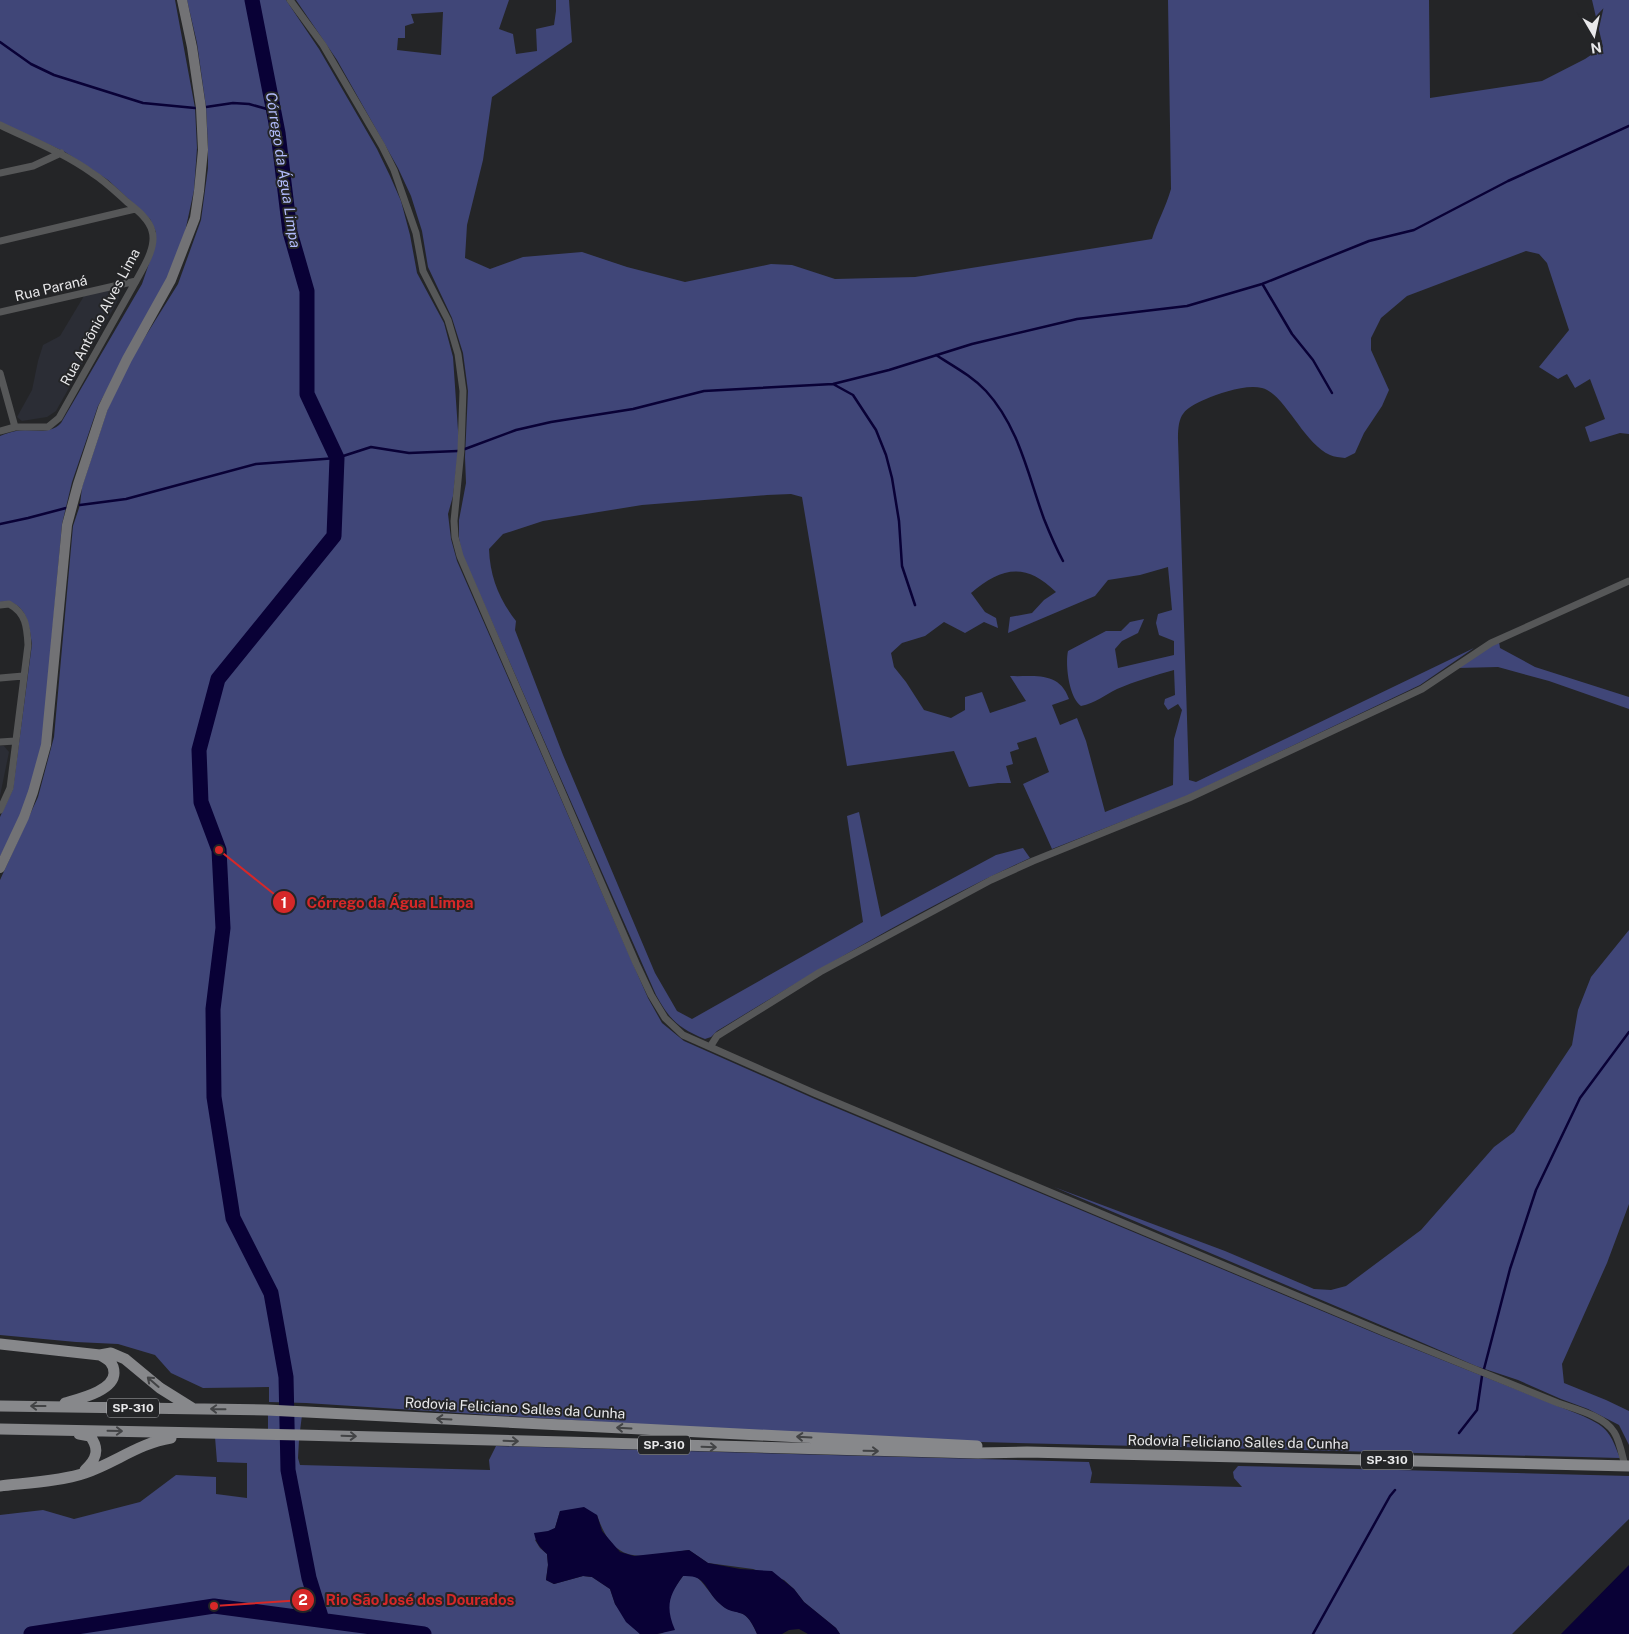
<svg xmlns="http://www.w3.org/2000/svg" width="1629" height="1634" viewBox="0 0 1629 1634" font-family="'Public Sans',sans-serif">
<rect width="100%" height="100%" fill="#242527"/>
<path fill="#2b2d35" d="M111 289 116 291 119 297 116 304 56 411 47 417 22 421 17 417 32 390 38 361 43 345 60 336 84 296Z
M0 746H4L9 752 0 796Z"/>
<path fill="#404678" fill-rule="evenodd" d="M0 0H175L195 108 197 148 194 190 185 232 169 277 98 406 72 482 62 524 43 736 38 768 21 815 0 857V817L13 789 32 644C29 624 26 599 0 602V436C5 434 10 432 16 431 32 428 49 436 61 423L142 284 155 246 156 232 150 219 108 180 65 152 0 122Z
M187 0H286L319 49 377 149 390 176 401 201 410 235 417 273 444 323 453 357 459 445 453 496 448 514 451 539 457 561 648 998 662 1023 684 1041 815 1099 1382 1336 1583 1416C1609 1428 1610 1433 1620 1458L981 1442 710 1429 306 1403 269 1402V1387L203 1388 171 1373 155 1355 118 1344 76 1342 0 1335V880L38 797 54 737 73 526 80 505 82 487 108 408 130 361 178 284 201 220 208 168V145L206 107 197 43Z
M296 0H509L499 29 513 34 516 54 537 51 536 29 554 25 556 11V0H569L572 42 492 97 483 160 467 225 465 258 490 269 523 257 582 252 627 267 685 282 771 264 792 265 835 279 915 277 1152 239C1157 222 1166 207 1171 189L1168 0H1429L1430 98 1542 81 1585 59 1603 47 1592 0H1629V434L1620 433 1590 442 1585 427 1605 419 1590 379 1575 388 1567 374 1558 379 1539 367 1569 330 1547 263 1539 254 1526 251 1407 296 1381 318 1371 338V350L1389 390 1382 406 1364 433 1355 453 1345 458C1340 457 1334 457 1330 455 1303 443 1285 394 1262 388 1246 384 1220 393 1206 399 1183 409 1178 414 1178 439L1189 780 1196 782 1474 648 1420 685 1187 796 1052 849 1023 784 1049 772 1036 737 1017 743 1019 749 1010 752 1013 764 1006 766 1011 783H998L969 787 954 751 847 766 802 497 791 494 767 495 642 505 543 521 503 534 489 549C490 577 499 599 516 621L515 630 563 755 655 973 677 1011 692 1019 863 922 847 816 859 812 881 917 996 855 1023 848 1030 858C922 908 819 969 717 1031L711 1037 705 1039C678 1028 670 1020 656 995L462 554 459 538V520L466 483 465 457 468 391 463 353 452 318 428 267 422 231 411 196 398 168 337 60ZM443 12 441 55 397 50 398 38H405V26L414 23 411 14ZM1168 567 1172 610 1158 614 1156 623 1159 635 1174 641V655L1118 668 1115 649 1122 641 1138 633 1144 619 1130 622 1121 631H1106L1068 651C1065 665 1069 697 1081 706 1095 703 1105 695 1117 689 1136 681 1155 675 1174 670L1175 695 1165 699 1164 704 1168 710 1178 704 1182 710 1174 739 1173 785 1105 812 1086 741 1077 718 1060 725 1052 705 1069 699C1059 671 1035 677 1010 676L1026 701 990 713 982 692 965 697V710L951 718 924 710 906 682 894 667 891 653 902 643 925 636 944 622 965 633 984 622 998 628 996 618 985 612 971 593C1001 567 1026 562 1056 592L1044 600 1032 613 1010 617 1008 633 1095 596 1108 580 1140 575Z
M1499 642 1500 648 1535 667 1629 697V709L1549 681 1498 667 1457 668 1492 644Z
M1629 930V1204L1607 1263 1562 1364 1564 1383 1606 1400 1629 1411V1445L1619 1425 1588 1409 1561 1399 1518 1380 1476 1366 1416 1340 1054 1187 1225 1251 1314 1289 1331 1290 1346 1286 1421 1230 1494 1147 1514 1132 1572 1045 1578 1010 1591 977Z
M268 1412 302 1415 300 1431H268Z
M215 1437 299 1440 298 1458 300 1465 490 1470 489 1460 496 1446 1089 1462 1092 1473 1090 1483 1242 1487 1234 1478 1233 1472 1238 1466 1629 1476V1519L1512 1634H840L836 1628 804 1602 794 1589 784 1580 753 1569 708 1563 689 1550C643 1556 615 1569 597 1515L560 1511 555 1528 535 1540 540 1548 547 1554 548 1565 546 1580 554 1584 583 1576 592 1577 610 1589 615 1604 640 1634H643H0V1515L43 1510 74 1519 140 1502 176 1475 216 1477V1494L247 1498V1463L217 1462Z
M694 1575C705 1583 709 1593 718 1602 735 1619 744 1602 757 1634H758H657L663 1633 670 1620 668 1604 673 1590 683 1576Z"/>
<path fill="#090136" d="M584 1507 597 1515 602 1531 620 1552 634 1556 689 1550 708 1563 740 1569 772 1571 794 1589 804 1602 836 1628 840 1634H808L799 1629 789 1630 782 1634H757C744 1602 736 1620 719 1603 704 1589 707 1575 683 1576 669 1595 665 1607 675 1630L657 1634H640L626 1622 615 1604 610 1589 592 1577 583 1576 554 1584 546 1580 548 1565 547 1554C540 1548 536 1543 534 1533L548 1531 555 1528 560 1511Z
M1629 1565V1634H1561Z"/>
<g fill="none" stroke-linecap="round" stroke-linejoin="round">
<path stroke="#090136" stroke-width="2.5" d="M0 42 31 64 54 75 143 103 195 108
M206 107 233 103 249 104 274 111
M1263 285 1292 334 1313 360 1332 393
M936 355C953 366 972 376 986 391 1019 427 1028 475 1044 519 1050 534 1056 548 1063 561
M833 384 853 395 876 430 886 455 892 478 899 521 902 566 915 605
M465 449 516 430 551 422 633 409 704 391 833 384 889 370 972 344 1077 319 1187 306 1262 284 1369 241 1414 230 1508 181 1629 126
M80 505 126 499 256 464 337 458 371 447 409 453 458 451
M0 524 28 518 66 508
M1484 1369 1510 1269 1536 1190 1580 1098 1629 1032
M1459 1433 1477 1410 1482 1376
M1313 1634 1390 1496 1395 1490"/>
<path stroke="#090136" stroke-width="15" d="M252 0 278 133 290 232 307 291V394L337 458 334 536 218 679 199 750 201 802 219 850 223 928 213 1009 214 1097 233 1218 271 1293 286 1377 288 1470 309 1578 322 1620
M31 1634 214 1606 424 1634"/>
<path stroke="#565758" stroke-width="7" d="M290 0 323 45 382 146 394 170 416 233 423 271 448 320 458 354 463 391 461 450 454 521 455 537 460 556 636 963 651 995 665 1018 683 1035 814 1093 1383 1332 1558 1403C1575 1409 1604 1416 1614 1432 1620 1441 1622 1455 1625 1466
M0 125C31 140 64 153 92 173 105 181 116 192 127 202 137 210 149 219 152 231 157 247 143 268 136 281L59 418 48 427H15L0 431
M0 173 33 166 61 153
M0 241 135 209
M0 312 136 281
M0 373 15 427
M0 605 9 604C26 613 27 627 28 645L10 788 0 810
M0 678 23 676
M0 742 15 741
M710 1047 717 1036 820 972 991 880 1033 861 1189 798 1422 689 1491 643 1629 581"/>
<path stroke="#727275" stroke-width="10" d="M0 868 24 817 33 792 46 745 67 525 78 484 103 408 127 359 171 280 195 218 199 191 203 150 201 108 192 47 182 0"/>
<path stroke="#87888b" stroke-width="11" d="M0 1344 100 1355 111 1353 125 1359 160 1388 192 1408
M65 1403C78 1399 114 1391 114 1373 114 1363 108 1359 100 1355
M0 1406 267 1410 977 1446
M0 1429 300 1435 978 1453 1027 1452 1629 1466
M79 1434 90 1436C100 1449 97 1459 85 1470
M0 1486C25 1483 62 1481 85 1473 115 1463 139 1443 171 1438"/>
</g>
<defs><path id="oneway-shaft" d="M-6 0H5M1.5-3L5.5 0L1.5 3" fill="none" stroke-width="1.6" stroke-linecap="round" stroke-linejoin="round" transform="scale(1.25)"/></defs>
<g stroke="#424345">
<use href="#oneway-shaft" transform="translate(153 1382) rotate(-139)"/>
<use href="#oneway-shaft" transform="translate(38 1406) rotate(180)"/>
<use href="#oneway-shaft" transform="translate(218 1409) rotate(-179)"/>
<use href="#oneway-shaft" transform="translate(444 1419) rotate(-177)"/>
<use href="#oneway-shaft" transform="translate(624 1428) rotate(-177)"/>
<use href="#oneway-shaft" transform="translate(115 1431) rotate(1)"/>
<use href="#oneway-shaft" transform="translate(349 1436) rotate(2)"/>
<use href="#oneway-shaft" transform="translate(804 1437) rotate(-177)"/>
<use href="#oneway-shaft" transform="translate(511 1441) rotate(2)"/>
<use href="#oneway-shaft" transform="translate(709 1447) rotate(2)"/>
<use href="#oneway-shaft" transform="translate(871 1451) rotate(1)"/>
</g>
<g text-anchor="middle" stroke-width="4" stroke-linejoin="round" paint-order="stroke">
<g fill="#242527" stroke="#adaeb0" stroke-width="1">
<rect x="107" y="1398.5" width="52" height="19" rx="4"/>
<rect x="638" y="1435.5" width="52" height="19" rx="4"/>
<rect x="1361" y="1450.5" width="52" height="19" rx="4"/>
</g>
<g font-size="12" font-weight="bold" fill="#e8e8ea">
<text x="133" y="1412">SP-310</text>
<text x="664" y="1449">SP-310</text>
<text x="1387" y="1464">SP-310</text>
</g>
<g font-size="14" fill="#e8e8ea" stroke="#242527">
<text transform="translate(51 288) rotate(-13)" y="5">Rua Paraná</text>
<text transform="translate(100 317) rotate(-62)" y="5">Rua Antônio Alves Lima</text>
<text transform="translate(515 1408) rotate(3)" y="5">Rodovia Feliciano Salles da Cunha</text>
<text transform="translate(1238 1442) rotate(1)" y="5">Rodovia Feliciano Salles da Cunha</text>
</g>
<g font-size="15" font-style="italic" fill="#b2bcfc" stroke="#242527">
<text transform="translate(283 170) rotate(81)" y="5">Córrego da Água Limpa</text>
</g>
</g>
<path fill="none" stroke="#d62828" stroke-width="2" d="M219 850L284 902M214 1606L303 1600"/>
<g fill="#d62828" stroke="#242527" stroke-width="2">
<circle cx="219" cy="850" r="5"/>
<circle cx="214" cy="1606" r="5"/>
<circle cx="284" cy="902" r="12"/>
<circle cx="303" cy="1600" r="12"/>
</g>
<g font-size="15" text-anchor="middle" font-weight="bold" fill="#fff">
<text x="284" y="908">1</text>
<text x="303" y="1605">2</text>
</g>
<g font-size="15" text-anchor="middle" font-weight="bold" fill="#d62828" stroke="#242527" stroke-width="4" stroke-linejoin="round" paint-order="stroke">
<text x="390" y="908">Córrego da Água Limpa</text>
<text x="420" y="1605">Rio São José dos Dourados</text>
</g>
<g transform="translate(1594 35) rotate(171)" stroke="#242527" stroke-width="4" paint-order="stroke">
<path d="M0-4L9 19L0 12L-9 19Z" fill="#e8e8ea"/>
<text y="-8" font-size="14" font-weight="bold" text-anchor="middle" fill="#e8e8ea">N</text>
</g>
</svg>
